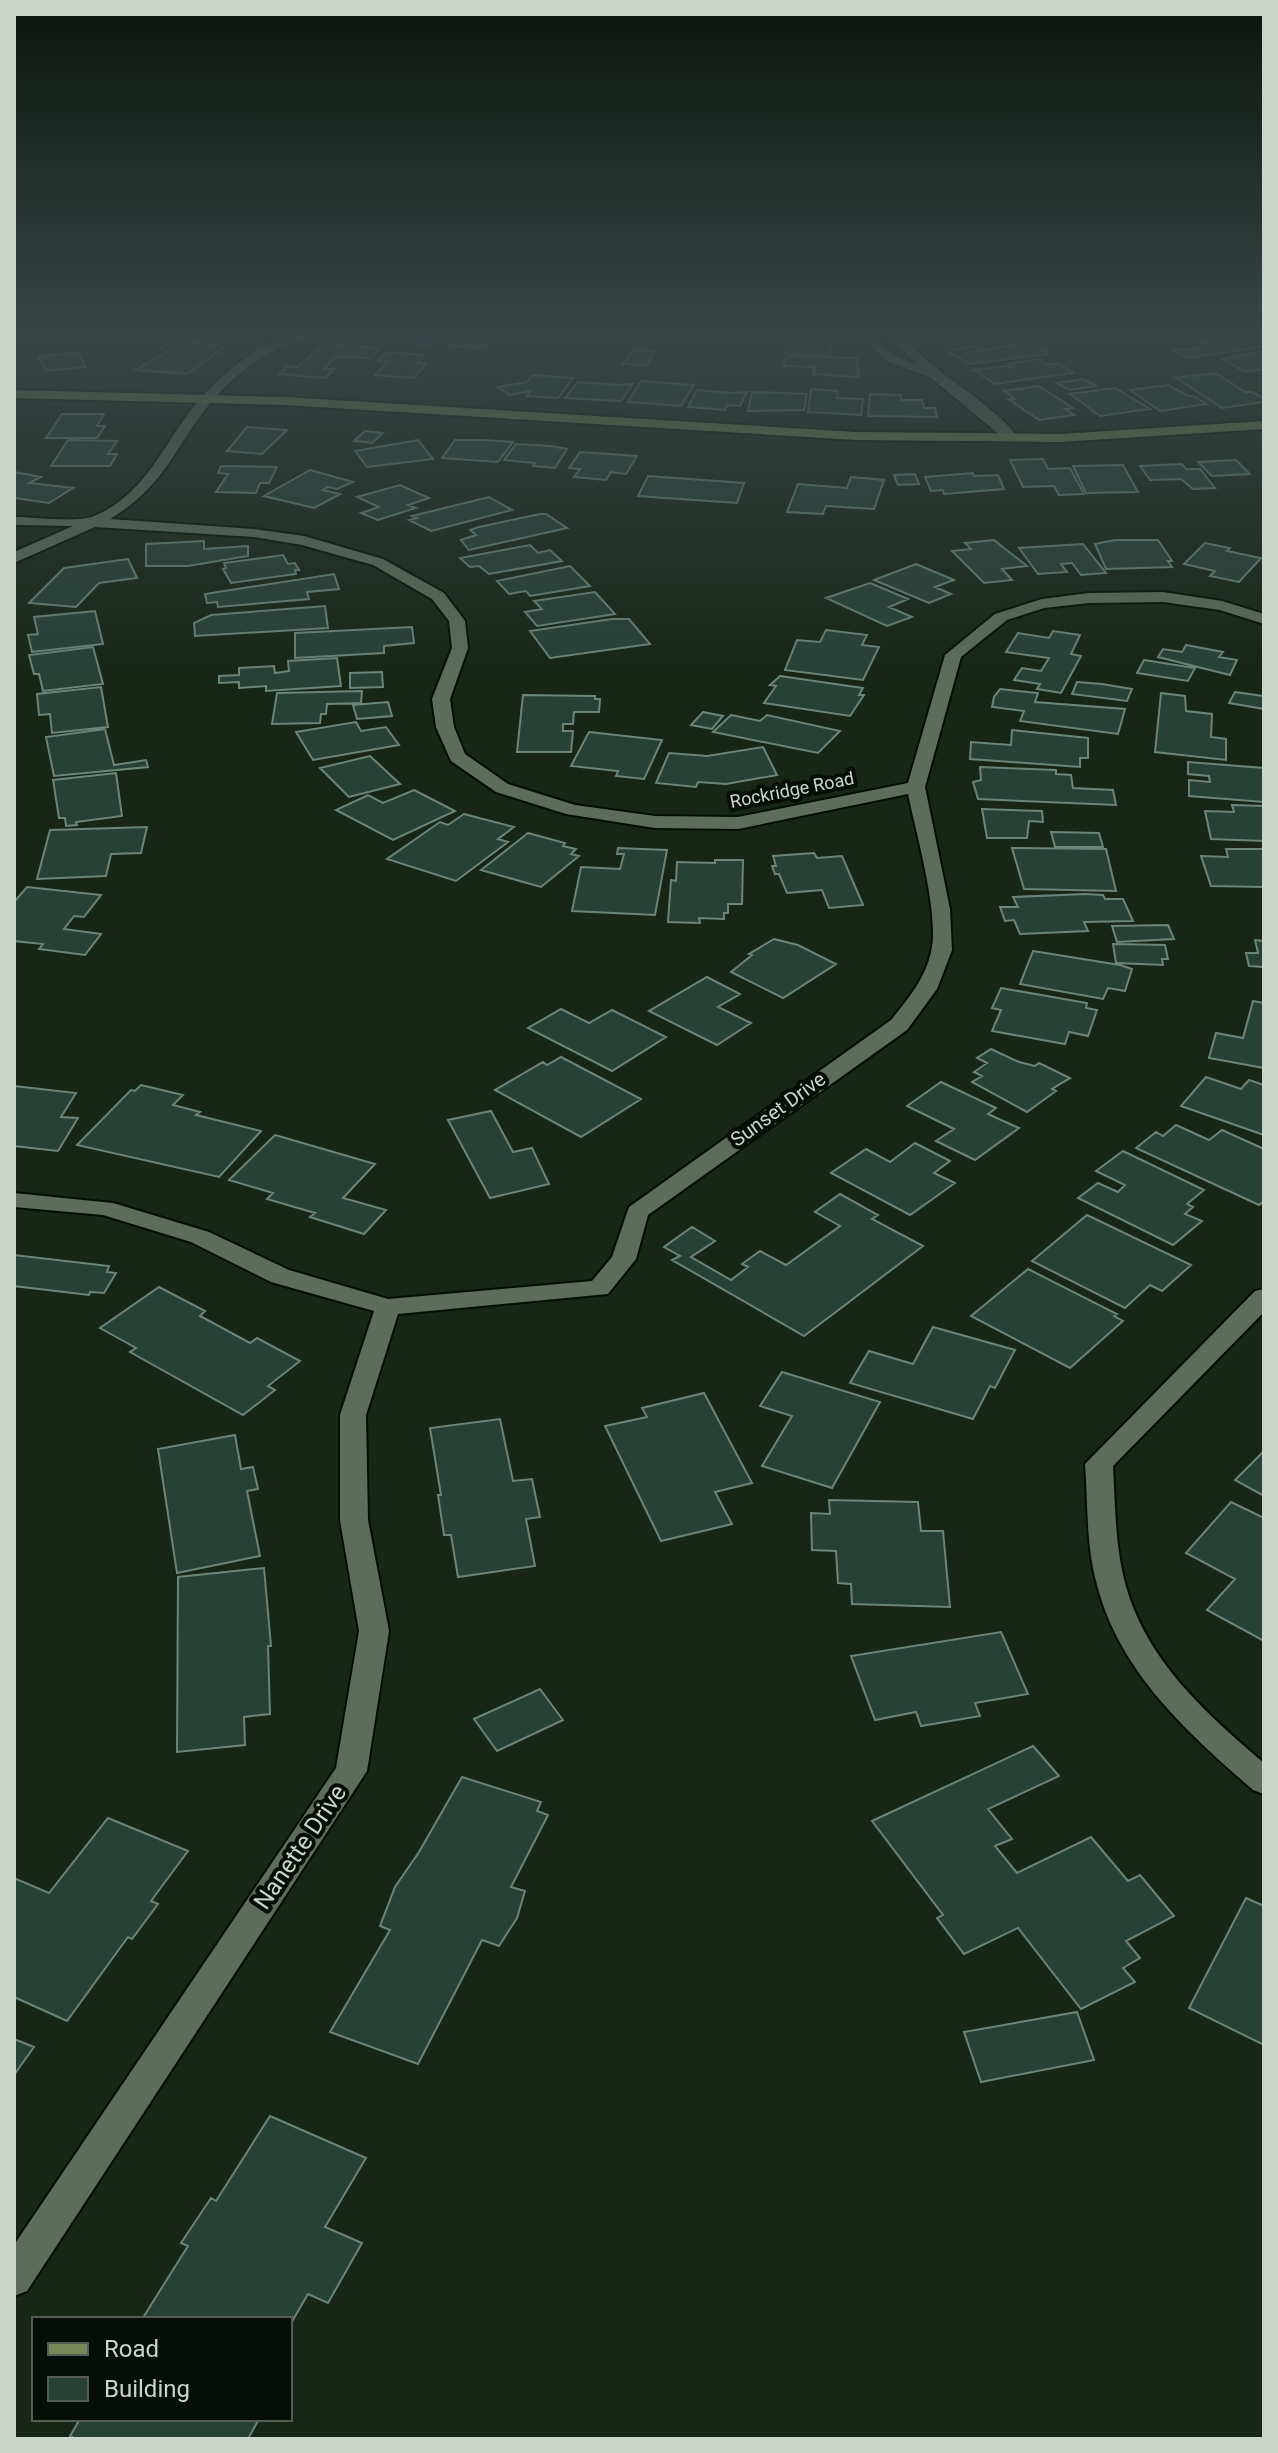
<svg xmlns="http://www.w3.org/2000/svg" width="1278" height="2453" viewBox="0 0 1278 2453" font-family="Roboto,sans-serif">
<rect width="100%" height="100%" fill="#172617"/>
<path fill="#284137" stroke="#6a857a" stroke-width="2" d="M373 334H493L507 339 476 348 468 345 458 347 428 336 422 338 440 341 432 345 367 339Z
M520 334H519H560L531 341 515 335Z
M926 334H1015L1019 336 946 346Z
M1245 334 1258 341 1264 340V347L1186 358 1172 350 1209 348 1200 342 1216 340 1211 338Z
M768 335 832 339 830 348H832L830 356 784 353 789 340 766 341Z
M174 340 225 347 187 374 135 370 170 350 159 348Z
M1029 343 1048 354 969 364 946 350 974 346 981 350Z
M326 344 380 348 371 358 335 357 324 369H334L325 378 279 374 288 366 297 367Z
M633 350 655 351 646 365 623 364Z
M1264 351V369L1245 372 1222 359Z
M78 352 86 367 46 371 38 357Z
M387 352 424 355 417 363 426 364 414 378 375 375 388 362 378 361Z
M786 356 852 358 858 359 856 368 859 369 858 377 813 374 815 367 783 366Z
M1039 359 1047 365 1058 363 1073 373 995 384 974 370 1003 366 1015 368 1008 364Z
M1216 373 1245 392H1252L1264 398V402L1222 408 1176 378Z
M532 375 573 378 558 398 527 396 530 391 510 395 497 387 527 382Z
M1084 379 1096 386 1069 390 1057 383Z
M641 381 694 385 681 406 628 402Z
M578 382 618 385 633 384 621 401 565 398Z
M1168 385 1188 396H1193L1207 404 1160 411 1130 390Z
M1039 386 1073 408 1065 409 1074 415 1039 420 1008 399H1015L1004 391Z
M1115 388 1150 409 1100 416 1070 394Z
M811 389 838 391 837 398 863 399 861 415 808 412Z
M697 390 732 393 747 392 740 406 727 405 725 410 688 407Z
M752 392 807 394 804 410 748 411Z
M870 394 901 395V400H922L924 408H935L937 417 868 416Z
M62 414H104L97 426H105L97 438H46Z
M247 427 287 430 262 454 227 451Z
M365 431 383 433 372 443 354 441Z
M68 440 117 441 108 454H117L110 466H51Z
M418 440 433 459 367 467 355 451Z
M455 440H483L513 442 498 462 442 458Z
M516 444 551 446 567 449 555 468 533 466 535 463 504 460Z
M580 452 637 456 626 474 611 472 606 480 574 477 580 469 569 468Z
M1043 459 1048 469 1070 468 1084 494 1059 495 1054 486 1023 487 1010 460Z
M1236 460 1250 474 1212 476 1198 462Z
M1182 464 1186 469H1200L1215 488 1193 489 1181 479 1150 480 1140 466Z
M1123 465 1138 492 1086 493 1073 466Z
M221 466 277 467 269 483H260L256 493 216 492 228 474 218 473Z
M310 470 353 482 337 489 328 487 323 490 340 494 314 508 264 496Z
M14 472 41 477 29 483 73 488 49 503 14 498Z
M973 473 974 476 998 475 1004 489 944 494 943 490 931 491 925 477Z
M915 474 919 484 898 485 894 475Z
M648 476 744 483 737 503 638 496Z
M851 477 884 480 874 509 826 506 823 514 787 512 798 484 847 488Z
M400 485 429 498 408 505 416 508 378 520 361 513 379 507 357 497Z
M489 497 512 510 431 531 409 520 417 518 412 516Z
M540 514H546L567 528 469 550 461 540 476 535 470 530 479 527Z
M994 540 1027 566 1002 569 1012 580 984 583 952 551 971 549 965 543Z
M1158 540 1172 561H1168L1172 567 1106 569 1095 544 1115 540Z
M204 541V549L248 546V556L188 566H146V544Z
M1205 543 1230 548 1227 551 1261 558 1239 582 1210 576 1215 571 1184 564Z
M1083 544 1106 573 1081 575 1072 563 1061 564 1067 572 1038 574 1019 548Z
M530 545 538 553 550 550 562 561 489 574 479 566 470 567 460 558Z
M283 555 288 564 295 563 299 570H295L296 574 231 583 223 569 226 568 224 563Z
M128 559 137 578 99 583 76 607 29 603 64 568Z
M916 564 954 580 935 587 951 594 929 603 874 580Z
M570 566 590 586 530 596 526 591 509 594 497 581Z
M334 574 339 589 307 592 309 599 218 607 217 602 207 603 205 594Z
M870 583 908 599 889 607 912 617 887 626 826 598Z
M595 592 615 614 537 626 525 612 542 609 534 601Z
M325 606 328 628 195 636 194 623 211 615Z
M95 611 103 644 32 652 28 635 38 634 34 617Z
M612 619H629L650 644 550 658 530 631Z
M412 627 414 643 384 646V653L295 658V633Z
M826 630 867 635 862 645 879 647 863 680 785 670 797 640 820 642Z
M1053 631 1080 635 1071 654 1081 656 1061 693 1037 689 1040 684 1014 680 1022 668 1041 671 1049 658 1006 652 1018 633 1049 638Z
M1186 645 1223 652 1219 657 1237 660 1230 675 1158 657 1163 649 1182 652Z
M93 647 103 684 43 691 39 674H34L29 655Z
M337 658 341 686 266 691V686L239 688V682L219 683V676L239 675V668L274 666 275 673 289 671 288 661Z
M1144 660 1195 668 1188 681 1137 673Z
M382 672 383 687 350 688V673Z
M780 676 863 688 859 695H864L850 716 764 703 776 686 770 685Z
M1077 682 1102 684 1132 689 1127 701 1072 694Z
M101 687 108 727 52 733 50 714 39 715 37 694Z
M1000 689 1038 693 1035 702 1125 709 1118 734 1020 721 1024 711 992 707 994 697Z
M362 691 361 703 327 704 326 714H321L320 723 272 724 277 693Z
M1235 692 1264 696V709L1229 703Z
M1161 693 1185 696 1186 711 1212 714 1211 737 1226 739V760L1155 752Z
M523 695 595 696V699H600L599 712H574L573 724H563V731H573L571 752H517Z
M388 702 392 716 357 719 353 705Z
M703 712 723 716 712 729 691 725Z
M731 715 760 721 767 715 840 731 818 753 713 732Z
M356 722 361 731 386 727 399 745 313 760 296 732Z
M105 729 114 765 146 760 148 767 54 776 46 737Z
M1012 730 1088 738V758H1080V767L970 759 971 742 1011 745Z
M589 732 662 740 644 779 616 776 618 771 571 766Z
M763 747 777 775 726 784 698 782 696 787 656 783 669 753 707 756Z
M370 756 400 784 349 797 320 768Z
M1188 762 1264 768V802L1189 796V780L1210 782 1209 776 1188 774Z
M980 767 1056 770V774L1071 775 1073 788 1113 790 1116 805 978 799 973 782 981 780Z
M116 773 122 816 76 822 77 825 66 826 65 818H59L53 780Z
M414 790 455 811 393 840 336 810 368 795 383 803Z
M1232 805 1264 806V841L1211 839 1205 811 1234 812Z
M982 809 1042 811 1043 822 1029 821 1027 838H987Z
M464 814 514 827 498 839 508 842 456 881 387 859 440 822 448 825Z
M147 827 141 853 111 854 106 876 37 879 50 830Z
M1051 832 1099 833 1103 847H1055Z
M528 833 565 843 563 846 576 849 571 854 579 856 541 887 481 870Z
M618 848 667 850 655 915 572 911 581 867 620 869 624 854H617Z
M1012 848 1106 849 1116 891 1024 889Z
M1226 849H1264V887L1211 886 1201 856 1228 857Z
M814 853 817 858 842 856 863 905 829 908 822 890 787 893 779 874H775L772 866H776L773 856Z
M715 860H743L742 904H728V913H724V919L699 918 700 923 668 922 671 880 676 881 677 862 715 863Z
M27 887 101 895 84 917 74 916 64 929 101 934 85 955 39 949 43 944 14 941V902Z
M1085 894 1103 895 1105 899H1123L1133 921 1084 922 1088 931 1020 934 1014 920 1005 921 1000 907H1018L1013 897Z
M1168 925 1174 939 1117 942 1112 926Z
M774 939 798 945 836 964 783 998 731 972 752 955 749 954Z
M1255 940 1264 941V970L1263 967 1249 966 1246 953H1258Z
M1113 944 1165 945 1168 959H1162L1163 965 1116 963Z
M1033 951 1120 965 1132 969 1125 991 1108 988 1103 999 1020 984Z
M707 977 740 994 718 1007 751 1023 717 1045 649 1011Z
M1001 988 1087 1003 1086 1008 1097 1010 1088 1036 1069 1032 1065 1044 992 1031 1001 1010 992 1008Z
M1253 1001 1264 1003V1068L1209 1058 1216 1033 1243 1038Z
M561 1009 589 1023 612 1010 666 1037 612 1071 528 1028Z
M991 1049 1019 1062 1035 1066 1039 1063 1070 1078 1052 1089 1056 1091 1027 1112 972 1082 982 1076 974 1072 987 1063 977 1058Z
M561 1057 641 1099 581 1137 495 1090 543 1062 547 1065Z
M1206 1077 1241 1089 1249 1080 1264 1085V1135L1181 1106Z
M941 1082 996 1108 988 1114 1019 1128 975 1160 936 1141 954 1129 907 1106Z
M141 1085 183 1095 173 1105 200 1112 196 1115 261 1131 219 1177 77 1145 131 1090 135 1091Z
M14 1086 76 1093 61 1117 78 1118 58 1151 14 1146Z
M491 1111 513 1152 532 1148 549 1184 490 1198 448 1120Z
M1176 1125 1209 1140 1222 1130 1264 1149V1201L1259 1205 1136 1148 1156 1132 1163 1136Z
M275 1135 375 1164 343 1198 386 1210 364 1234 310 1217 315 1213 267 1199 273 1193 229 1180Z
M915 1143 950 1161 934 1173 955 1183 910 1215 831 1173 866 1149 890 1162Z
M1123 1151 1204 1190 1187 1204 1193 1207 1185 1214 1202 1221 1173 1245 1078 1198 1098 1183 1118 1192 1125 1185 1096 1171Z
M840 1194 878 1215 872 1219 923 1246 804 1336 672 1260 680 1256 664 1247 692 1227 715 1241 691 1257 731 1280 748 1267 742 1264 760 1251 786 1265 840 1226 815 1212Z
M1087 1215 1191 1265 1162 1291 1150 1285 1125 1308 1032 1261Z
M14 1255 109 1266 107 1272 116 1273 104 1293 90 1292 89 1295 14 1286Z
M1028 1269 1117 1314 1114 1316 1123 1321 1070 1368 971 1316Z
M159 1287 205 1311 200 1316 250 1343 257 1338 300 1361 268 1386 275 1390 243 1415 130 1352 136 1348 100 1328Z
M933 1327 1015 1350 995 1388 990 1386 973 1419 850 1383 869 1351 913 1364Z
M782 1372 880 1402 832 1488 762 1466 792 1416 760 1406Z
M704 1393 752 1483 715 1492 732 1524 661 1541 605 1426 647 1417 642 1408Z
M500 1419 513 1481 532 1479 540 1517 526 1519 535 1566 458 1577 451 1535H444L438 1495H441L430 1428Z
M235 1435 241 1469 253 1467 258 1489 247 1491 260 1556 177 1573 158 1449Z
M1264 1451V1496L1235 1480Z
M829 1500 918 1502 921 1531H943L950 1607 852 1604 851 1584 838 1583 836 1551 812 1550 811 1513 830 1514Z
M1231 1502 1264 1518V1641L1207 1610 1235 1579 1186 1553Z
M264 1568 271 1646H268L270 1714 244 1717 245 1745 177 1752 178 1577Z
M1001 1632 1028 1694 975 1703 980 1716 921 1726 916 1712 875 1720 851 1656Z
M540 1689 563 1720 497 1751 474 1719Z
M1033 1746 1059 1776 988 1809 1012 1839 995 1846 1017 1873 1091 1837 1128 1881 1140 1875 1174 1916 1126 1941 1140 1958 1123 1968 1135 1982 1081 2009 1018 1928 964 1954 937 1918 943 1915 872 1821Z
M462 1777 541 1802 537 1811 548 1815 511 1887 525 1891 517 1918 499 1946 482 1940 418 2064 330 2032 390 1930 380 1926 395 1887 419 1852Z
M108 1818 188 1851 151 1901 158 1904 132 1939 128 1937 67 2021 14 1997V1878L49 1893Z
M1246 1898 1264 1906V2045L1189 2008Z
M1077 2012 1094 2060 981 2082 964 2032Z
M14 2039 34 2047 14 2075Z
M270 2116 366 2158 325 2227 362 2243 328 2303 308 2294 290 2325V2319H150L144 2316 188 2246 181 2243 211 2198 216 2201Z
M80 2419H259L248 2439H76L70 2436Z"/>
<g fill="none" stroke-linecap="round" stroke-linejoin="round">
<defs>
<path id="minor" d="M295 334H312C303 341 289 344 279 349 258 359 239 373 223 389 177 436 172 482 110 519L254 529 304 536 383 559 444 593 465 621 468 648 450 699 454 727 465 754 508 784 575 805 655 816 738 817 908 783 945 655 995 614 1042 599 1089 593 1163 592 1222 601 1264 614V624L1220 610 1163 602 1089 603 1044 608 1007 620 961 657 925 787 950 909 952 950 937 989 907 1030 648 1215 636 1259 608 1294 398 1314 366 1415 368 1520 389 1631 367 1771 27 2291 14 2296V2245L336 1768 359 1631 340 1520V1415L374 1311 271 1282 191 1242 103 1215 14 1207V1193L113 1203 209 1232 289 1270 388 1299 592 1281 612 1257 629 1207 891 1020C908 999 925 979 931 952 940 916 916 833 908 794L738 829 655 828 566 814 496 792 451 761 436 727 432 699 452 648 449 621 432 599 373 565 302 545 254 537 95 527 14 563V552L73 526 14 525V517C34 517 77 523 94 516 142 496 160 452 188 414 216 376 251 349 295 334Z
M856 334H869L896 356 916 364 889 334H901C934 375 985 396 1018 437L1006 440 930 377 888 362Z
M1264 1289V1312L1113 1466C1115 1501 1115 1536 1122 1570 1139 1654 1202 1710 1264 1763V1794L1253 1790C1186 1731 1118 1671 1096 1581 1086 1543 1088 1503 1085 1464L1255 1291Z"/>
<path id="major" d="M14 390 285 397 856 432 1060 434 1264 421V429L1060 442 856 440 285 405 14 398Z"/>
</defs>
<use href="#minor" stroke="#030f03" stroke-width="4"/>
<use href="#major" stroke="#030f03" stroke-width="4"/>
<use href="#minor" fill="#5c6d5b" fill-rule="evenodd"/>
<use href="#major" fill="#788957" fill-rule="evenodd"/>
</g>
<linearGradient id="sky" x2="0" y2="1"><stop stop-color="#0d150d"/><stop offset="0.49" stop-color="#364747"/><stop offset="1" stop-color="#364747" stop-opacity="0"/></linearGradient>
<rect width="1278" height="677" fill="url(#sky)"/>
<g text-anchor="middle" stroke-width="8" stroke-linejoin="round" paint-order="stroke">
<g font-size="18" fill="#ccd5cb" stroke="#070d07">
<text transform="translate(792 790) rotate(-11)" y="6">Rockridge Road</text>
</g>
<g font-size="20" fill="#ccd5cb" stroke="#070d07">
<text transform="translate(778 1109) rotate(-36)" y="7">Sunset Drive</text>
</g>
<g font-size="24" fill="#ccd5cb" stroke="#070d07">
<text transform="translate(300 1847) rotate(-56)" y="8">Nanette Drive</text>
</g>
</g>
<rect width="1278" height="2453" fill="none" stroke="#ccd5cb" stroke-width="32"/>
<rect x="32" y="2317" width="260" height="104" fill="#070d07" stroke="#565d55" stroke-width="2"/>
<rect x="48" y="2343" width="40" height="12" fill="#788957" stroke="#565d55" stroke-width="2"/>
<text x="104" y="2357" font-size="24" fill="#ccd5cb">Road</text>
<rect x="48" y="2377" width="40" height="24" fill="#284137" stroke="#565d55" stroke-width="2"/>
<text x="104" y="2397" font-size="24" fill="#ccd5cb">Building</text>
</svg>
